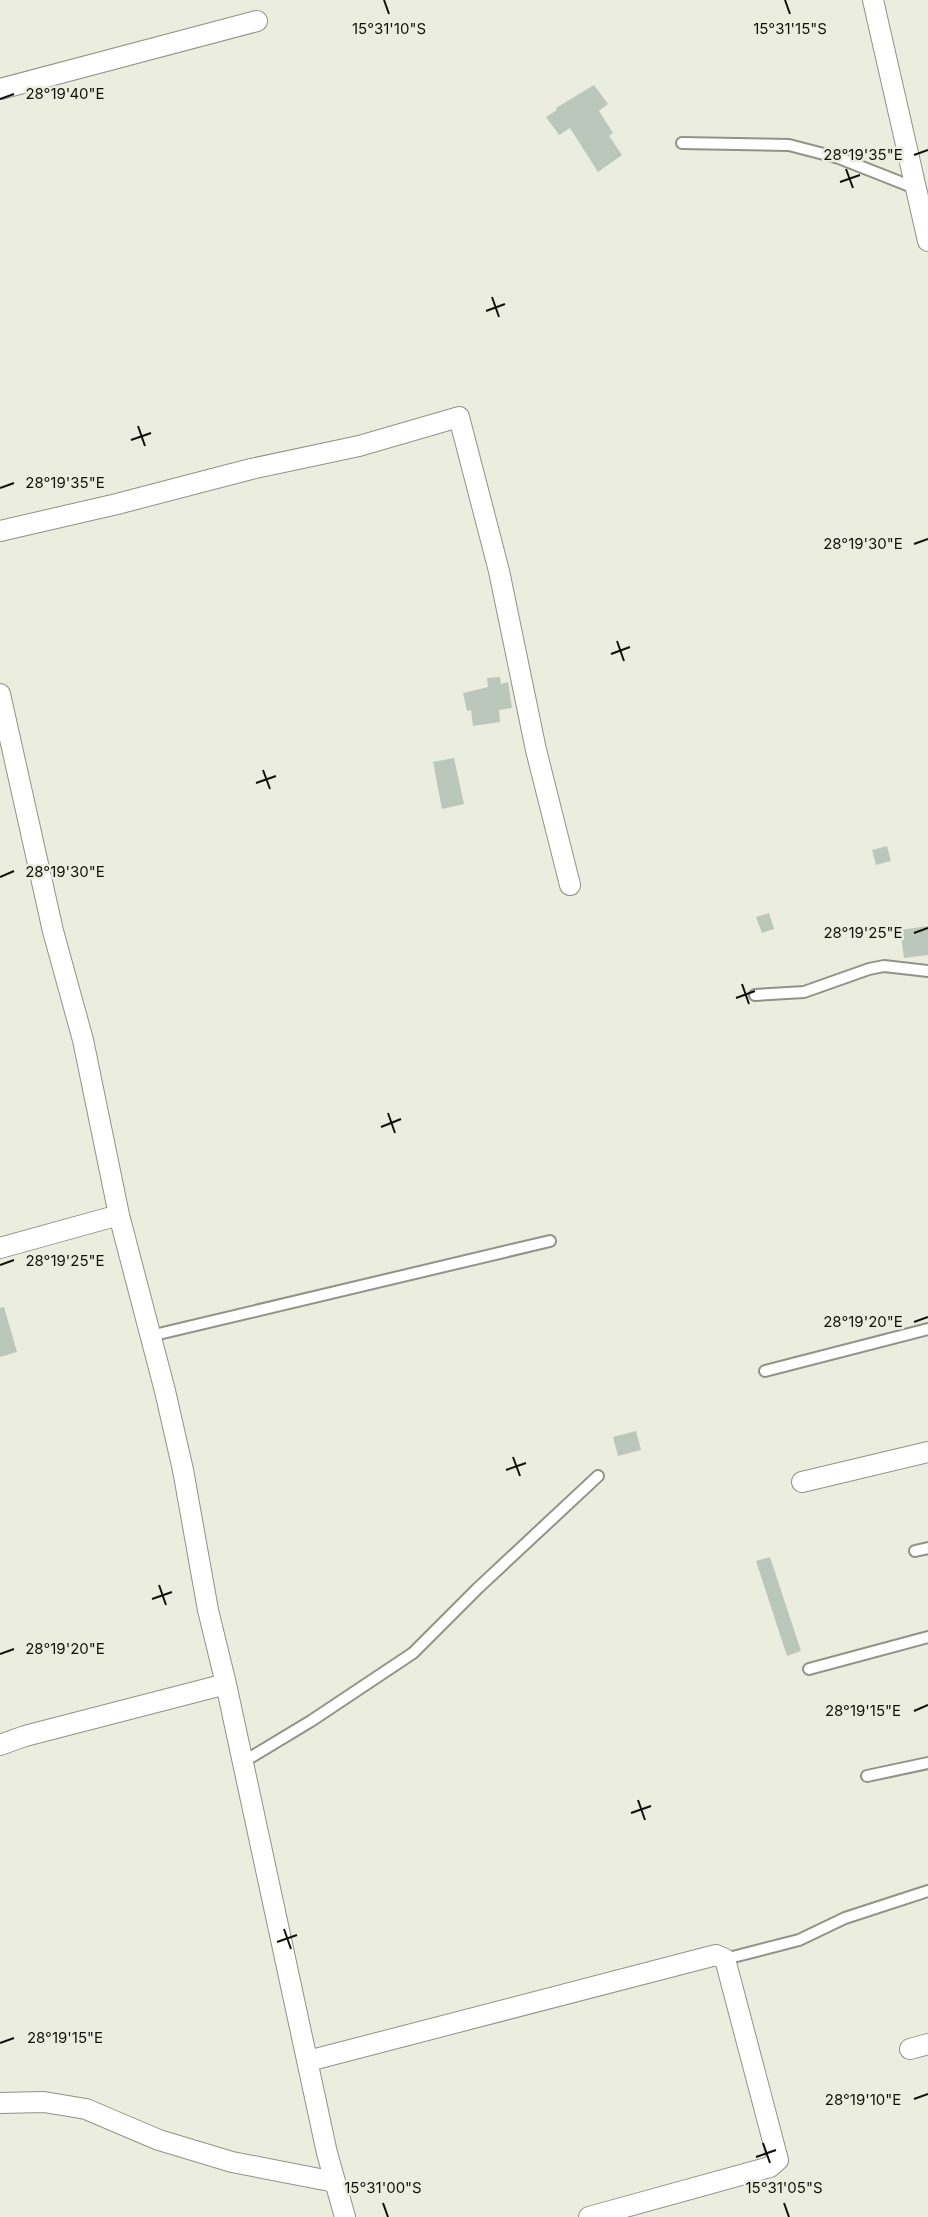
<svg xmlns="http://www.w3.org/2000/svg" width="928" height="2217" viewBox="0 0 928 2217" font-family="Inter,sans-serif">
<rect width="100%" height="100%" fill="#ebeede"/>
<path fill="#bbc7bb" d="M594 85 608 104 599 111 613 133 609 136 622 155 598 172 570 128 559 135 546 117 557 110 556 108Z
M500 677 501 684 508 682 512 708 499 710 500 722 473 726 471 710 467 711 463 693 488 687 487 678Z
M454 758 464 804 442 809 433 762Z
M887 846 891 861 876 865 872 850Z
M769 913 774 929 762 933 756 917Z
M928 926V955L904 958 900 930Z
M4 1307 17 1352 0 1357V1308Z
M636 1431 641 1450 618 1456 613 1437Z
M770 1557 801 1651 787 1656 756 1561Z"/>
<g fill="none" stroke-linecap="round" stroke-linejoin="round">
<defs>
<path id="lane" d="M682 143 789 145 839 158 915 188
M755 995 804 992 869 969 884 966 928 971
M150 1336 550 1241
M765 1371 928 1329
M915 1551 928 1548
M809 1669 928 1637
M243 1762 311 1721 413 1653 478 1588 598 1476
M867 1776 928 1763
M725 1959 799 1940 845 1918 928 1891"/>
<path id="street" d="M873 0 928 241
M0 89 257 21
M0 531 117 504 251 469 359 446 459 417 499 571 536 750 570 885
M0 694 53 931 83 1040 119 1215 165 1391 183 1470 208 1610 226 1684 327 2153 345 2217
M0 1248 119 1215
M802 1482 928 1452
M0 1745 25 1736 226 1684
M910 2049 928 2044
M308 2061 716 1955 725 1959 778 2160 770 2167 589 2217
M0 2103 44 2102 86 2109 159 2140 232 2162 335 2182"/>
</defs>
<use href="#lane" stroke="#909385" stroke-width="14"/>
<use href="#street" stroke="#909385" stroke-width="22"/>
<use href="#lane" stroke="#fff" stroke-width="10"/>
<use href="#street" stroke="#fff" stroke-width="20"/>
</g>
<path fill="none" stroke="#10110c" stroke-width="2" d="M384 0 389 14M785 0 790 14M0 99 14 94M914 155 928 150M846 169 853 188M840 182 860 175M492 297 499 317M486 311 505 304M138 426 145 446M131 440 151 433M0 488 14 483M914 544 928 539M617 641 624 661M611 654 630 647M263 770 270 789M256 783 276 776M0 877 14 871M914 933 928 928M742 984 749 1004M736 998 755 991M388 1113 395 1133M381 1127 401 1119M0 1265 14 1260M914 1322 928 1317M513 1457 520 1476M506 1470 526 1463M159 1585 166 1605M152 1599 172 1592M0 1654 14 1649M914 1711 928 1705M638 1800 645 1820M631 1813 651 1806M284 1929 291 1949M277 1942 297 1935M0 2043 14 2038M914 2099 928 2094M763 2143 770 2163M756 2157 776 2150M383 2203 388 2217M784 2203 789 2217"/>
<g font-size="15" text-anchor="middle" fill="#10110c" stroke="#ebeede" stroke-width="5" stroke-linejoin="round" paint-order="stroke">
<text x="389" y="34">15°31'10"S</text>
<text x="790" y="34">15°31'15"S</text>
<text x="65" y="99">28°19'40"E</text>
<text x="863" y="160">28°19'35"E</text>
<text x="65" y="488">28°19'35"E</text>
<text x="863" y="549">28°19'30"E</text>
<text x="65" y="877">28°19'30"E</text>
<text x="863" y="938">28°19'25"E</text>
<text x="65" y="1266">28°19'25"E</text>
<text x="863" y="1327">28°19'20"E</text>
<text x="65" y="1654">28°19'20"E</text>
<text x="863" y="1716">28°19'15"E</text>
<text x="65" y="2043">28°19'15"E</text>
<text x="863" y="2105">28°19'10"E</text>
<text x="383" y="2193">15°31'00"S</text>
<text x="784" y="2193">15°31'05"S</text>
</g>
</svg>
